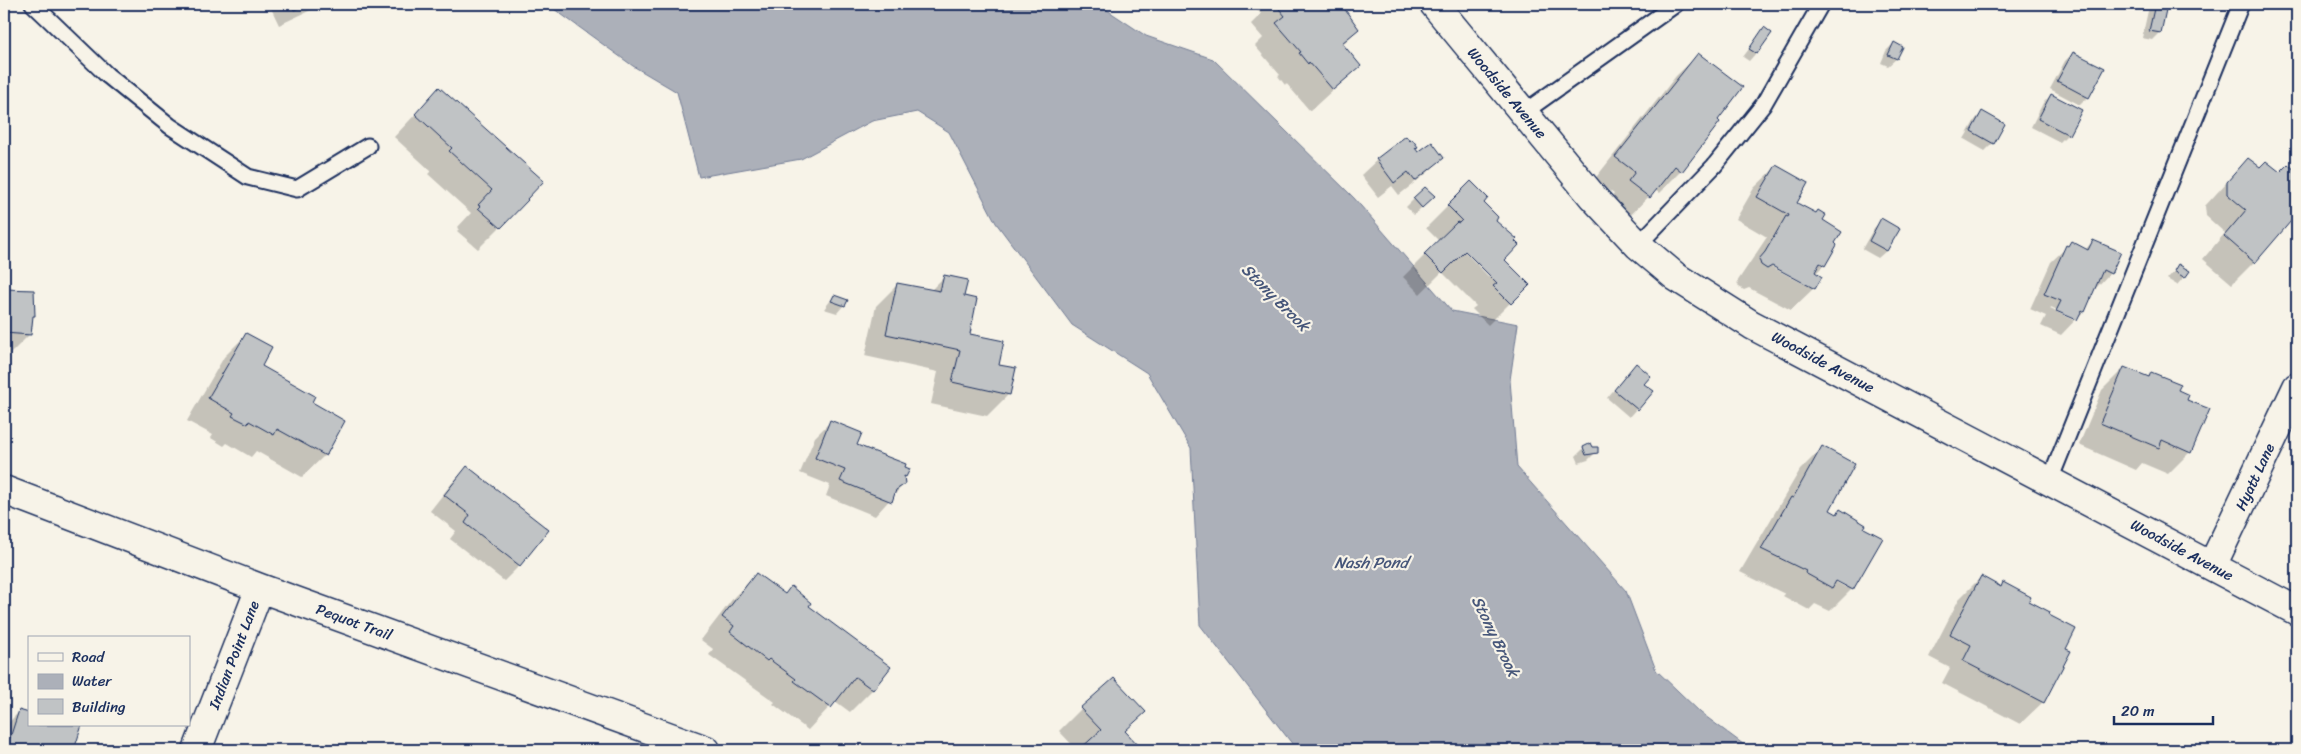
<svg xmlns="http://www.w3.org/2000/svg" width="2301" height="754" viewBox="0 0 2301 754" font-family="Sriracha,sans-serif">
<rect width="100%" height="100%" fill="#f7f3e8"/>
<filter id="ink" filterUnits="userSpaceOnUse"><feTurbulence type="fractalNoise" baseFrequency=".02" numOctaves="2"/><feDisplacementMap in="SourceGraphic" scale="10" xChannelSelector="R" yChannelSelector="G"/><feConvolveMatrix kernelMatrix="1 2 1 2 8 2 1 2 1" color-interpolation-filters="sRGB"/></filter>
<g filter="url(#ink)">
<path fill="#acb0b9" stroke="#727c95" d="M547 4H1098L1146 36 1213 59 1354 198 1452 311 1518 324 1510 380 1517 467 1626 591 1656 670 1701 713 1751 750H1297L1200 625 1191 448 1147 373 1072 325 996 223 949 132 917 112 872 121 801 159 699 177 677 92 633 66Z"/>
<path fill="#0003" fill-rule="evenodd" d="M269 4H317L311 10 279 25Z
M1252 4H1338L1358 29 1342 45 1359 66 1310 111 1286 83 1285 85 1278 76 1280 75 1255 46 1263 38 1251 24 1261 14Z
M2156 4 2166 6 2160 32 2152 40 2142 38 2148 11Z
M1764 29 1756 53 1749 61 1743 57Z
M1894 43 1896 59 1888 66 1881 63 1886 51Z
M2073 53 2088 97 2080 105 2050 89 2065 61Z
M1699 54 1681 171 1659 193 1655 190 1627 219 1607 203 1614 194 1594 180 1676 76Z
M439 89 527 200 478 249 457 231 459 229 457 228 471 213 428 174 431 171 394 137Z
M2051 95 2068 134 2060 142 2031 127 2043 103Z
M1982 112 1993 143 1985 151 1964 139 1975 120Z
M1414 149 1418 154 1442 158 1427 173 1399 195 1392 186 1378 197 1361 175 1377 160Z
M2248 159 2260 169 2279 173 2288 165 2297 174V212L2254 262 2232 284 2203 259 2225 233 2206 216 2205 206Z
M1777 166 1795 203 1821 220 1836 245 1824 265 1815 274 1814 288 1791 310 1749 288 1744 290 1739 287 1737 282 1767 237 1736 219 1754 188ZM1767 262 1804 282 1802 283 1766 264Z
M1471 183 1494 221 1503 260 1528 285 1488 325 1472 309 1476 306 1442 272 1420 294 1403 277 1439 241 1426 228ZM1461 245 1491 275 1489 277 1460 247Z
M1425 188 1433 196 1414 215 1406 207Z
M1882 220 1898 229 1886 251 1878 258 1862 249 1874 228Z
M2093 241 2110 273 2095 289 2084 311 2061 335 2041 326 2046 316 2030 309 2051 262 2071 243 2085 250ZM2051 307 2074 318V320L2050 309Z
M2179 266 2184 277 2177 285 2167 279Z
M945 276 963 297 968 335 998 366 1009 394 987 416 931 404 938 372 865 356 876 306 898 284 930 291Z
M4 290 33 292 34 316 31 318 30 334 8 356H4Z
M834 296 844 305 837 313 824 309Z
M246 335 260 367 310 403 343 421 325 455 302 477 256 451 251 457 227 443 224 446 211 438 213 435 187 421 224 357Z
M2124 368 2147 378 2151 373 2177 391 2185 401 2190 452 2168 474 2142 463 2136 470 2079 445 2102 390Z
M1628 373 1652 391 1629 417 1607 398Z
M830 422 855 446 908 470 903 479 904 484 875 516 826 496 830 485 800 473 815 437Z
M1584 448 1596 452 1588 460 1579 463 1576 456Z
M1822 448 1829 510 1836 515 1840 511 1852 589 1830 611 1815 604 1809 610 1783 596 1785 594 1740 572 1800 470ZM1831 577 1847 585V588L1830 579Z
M467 468 547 530 519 566 504 581 450 539 456 531 430 511 452 483Z
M756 575 784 595 791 588 808 606 889 667 872 690 850 712 835 701 808 730 773 704 775 702 709 655 713 649 701 640 734 597Z
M1981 577 2000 587 2003 584 2047 616 2064 649 2069 652 2043 702 2020 724 1942 683 1950 668 1929 657 1959 599Z
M1081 709 1144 712 1124 732 1141 750H1077L1059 731Z
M19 712 29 725H80L73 750H4V727Z"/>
<path fill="#c0c3c5" stroke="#1b2f5e" d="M291 4H309L294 10Z
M1275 4H1341L1359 29 1342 43 1361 66 1333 90 1309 62 1308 64 1299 53 1301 52 1276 23 1285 16Z
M2155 4 2167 5 2161 33 2149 31Z
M1764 27 1772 33 1757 54 1749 49Z
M1894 42 1903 47 1897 59 1888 55Z
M2073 52 2105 68 2089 98 2057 81Z
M1698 53 1743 87 1718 120 1720 122 1682 172 1675 166 1650 198 1628 181 1635 172 1615 157Z
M439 87 544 181 527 199 528 200 501 228 478 208 480 206 478 205 492 190 449 151 452 148 415 114Z
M2051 94 2082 110 2069 135 2038 119Z
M1982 111 2005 124 1994 144 1971 131Z
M1406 136 1410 141 1412 139 1418 147 1415 148 1418 152 1432 142 1444 158 1415 181 1408 172 1394 183 1376 159Z
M2248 158 2260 167 2266 161 2280 172 2288 164 2297 172V214L2255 263 2224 236 2246 210 2227 194V182Z
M1776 165 1808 183 1797 203 1816 213 1818 210 1826 215 1823 220 1842 232 1835 243 1837 245 1825 266 1820 263 1815 272 1822 277 1815 289 1772 266 1767 269 1761 265 1759 259 1765 252 1786 216 1788 217 1789 215 1757 197Z
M1471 181 1488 198 1484 203 1498 217 1496 221 1517 239 1515 241 1519 245 1505 260 1530 285 1511 304 1493 286 1497 283 1465 251 1443 273 1424 254 1457 222 1459 223 1462 220 1447 205Z
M1425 187 1435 196 1422 208 1413 198Z
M1881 218 1900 229 1887 251 1869 241Z
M2093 240 2121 252 2111 274 2103 270 2085 312 2082 310 2077 320 2056 311 2061 301 2044 294 2066 245 2068 246 2071 241 2088 250Z
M2178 264 2190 271 2185 278 2174 271Z
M944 275 968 280 964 296 977 299 970 334 1004 341 999 365 1016 368 1010 395 952 382 960 350 886 334 897 283 940 291Z
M4 289 34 290 35 316H33L31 335 4 333Z
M834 295 848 300 845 306 831 301Z
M246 333 272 347 262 366 315 396 312 402 345 421 326 456 277 429 274 435 249 421 248 424 232 416 234 413 208 398Z
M1636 363 1651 376 1644 384 1654 391 1638 410 1614 390Z
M2124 367 2149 377 2151 372 2181 384 2178 390 2189 395 2187 400 2210 409 2191 453 2162 440 2159 448 2100 423Z
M830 420 862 433 857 445 906 464 905 467 910 469 906 477 904 476 905 484 896 490 892 502 840 481 845 470 815 458Z
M1591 443 1593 447H1598V453L1586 455 1583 447Z
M1822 446 1855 464 1830 510 1837 514 1840 509 1866 525 1864 528 1883 538 1853 590 1836 581 1832 588 1805 573 1806 571 1761 549 1791 497 1793 498Z
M467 466 549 530 520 566 465 523 470 515 444 495Z
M756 573 785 594 791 586 811 603 809 606 891 667 873 690 855 677 831 708 794 681 796 679 769 659 767 661 730 632 734 626 722 617Z
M1981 576 2001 587 2003 582 2031 597 2029 601 2050 612 2049 615 2076 629 2066 649 2071 651 2044 703 1963 661 1971 645 1950 634Z
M1114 678 1146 712 1125 731 1143 750H1079L1101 730 1080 708Z
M19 710 29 713V725H82L74 750H4V736L10 738Z"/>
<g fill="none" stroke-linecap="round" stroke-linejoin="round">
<defs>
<path id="lane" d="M33 4 107 75 170 126 248 177 297 189 368 146
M1523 113 1676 4
M1638 245 1714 166 1763 105 1821 4
M2050 480 2241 4"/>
<path id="street" d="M1434 4 1593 197 1638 245 1676 277 1752 325 2297 611
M4 490 260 588 706 750
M2212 566 2297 387
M197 750 260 588"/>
</defs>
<use href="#lane" stroke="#1b2f5e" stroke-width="19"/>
<use href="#street" stroke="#1b2f5e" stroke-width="31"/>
<use href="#lane" stroke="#f7f3e8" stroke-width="15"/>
<use href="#street" stroke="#f7f3e8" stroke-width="28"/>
</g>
</g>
<g text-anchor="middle" stroke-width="4.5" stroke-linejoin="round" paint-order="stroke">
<g font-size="15" fill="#1b2f5e" stroke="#f7f3e8">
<text transform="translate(1507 93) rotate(50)" y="5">Woodside Avenue</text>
<text transform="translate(1823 362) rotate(28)" y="5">Woodside Avenue</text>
<text transform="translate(2255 477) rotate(-65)" y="5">Hyatt Lane</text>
<text transform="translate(2182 550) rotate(28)" y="5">Woodside Avenue</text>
<text transform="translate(354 622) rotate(20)" y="5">Pequot Trail</text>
<text transform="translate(234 655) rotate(-69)" y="5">Indian Point Lane</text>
</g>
<g font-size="16" font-style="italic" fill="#465679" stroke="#f7f3e8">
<text transform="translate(1276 297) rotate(45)" y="6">Stony Brook</text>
<text x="1371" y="568">Nash Pond</text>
<text transform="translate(1496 636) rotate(64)" y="6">Stony Brook</text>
</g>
</g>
<rect width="2301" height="754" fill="none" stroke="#f7f3e8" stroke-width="20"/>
<rect x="10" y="10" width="2281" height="734" fill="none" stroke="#1b2f5e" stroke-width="2" filter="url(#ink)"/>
<rect x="28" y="636" width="162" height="90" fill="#f7f3e8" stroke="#9fa5b1"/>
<rect x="38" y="653" width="25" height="8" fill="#f7f3e8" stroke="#9fa5b1"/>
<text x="72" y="662" font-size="15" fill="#1b2f5e">Road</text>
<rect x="38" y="674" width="25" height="15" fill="#acb0b9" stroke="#9fa5b1"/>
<text x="72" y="686" font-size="15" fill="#1b2f5e">Water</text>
<rect x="38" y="699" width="25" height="15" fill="#c0c3c5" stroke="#9fa5b1"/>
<text x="72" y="712" font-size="15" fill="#1b2f5e">Building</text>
<path d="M2114 716v8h99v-8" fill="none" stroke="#1b2f5e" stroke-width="2.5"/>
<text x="2121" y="716" font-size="15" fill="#1b2f5e" stroke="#f7f3e8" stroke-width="4" paint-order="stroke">20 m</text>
</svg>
